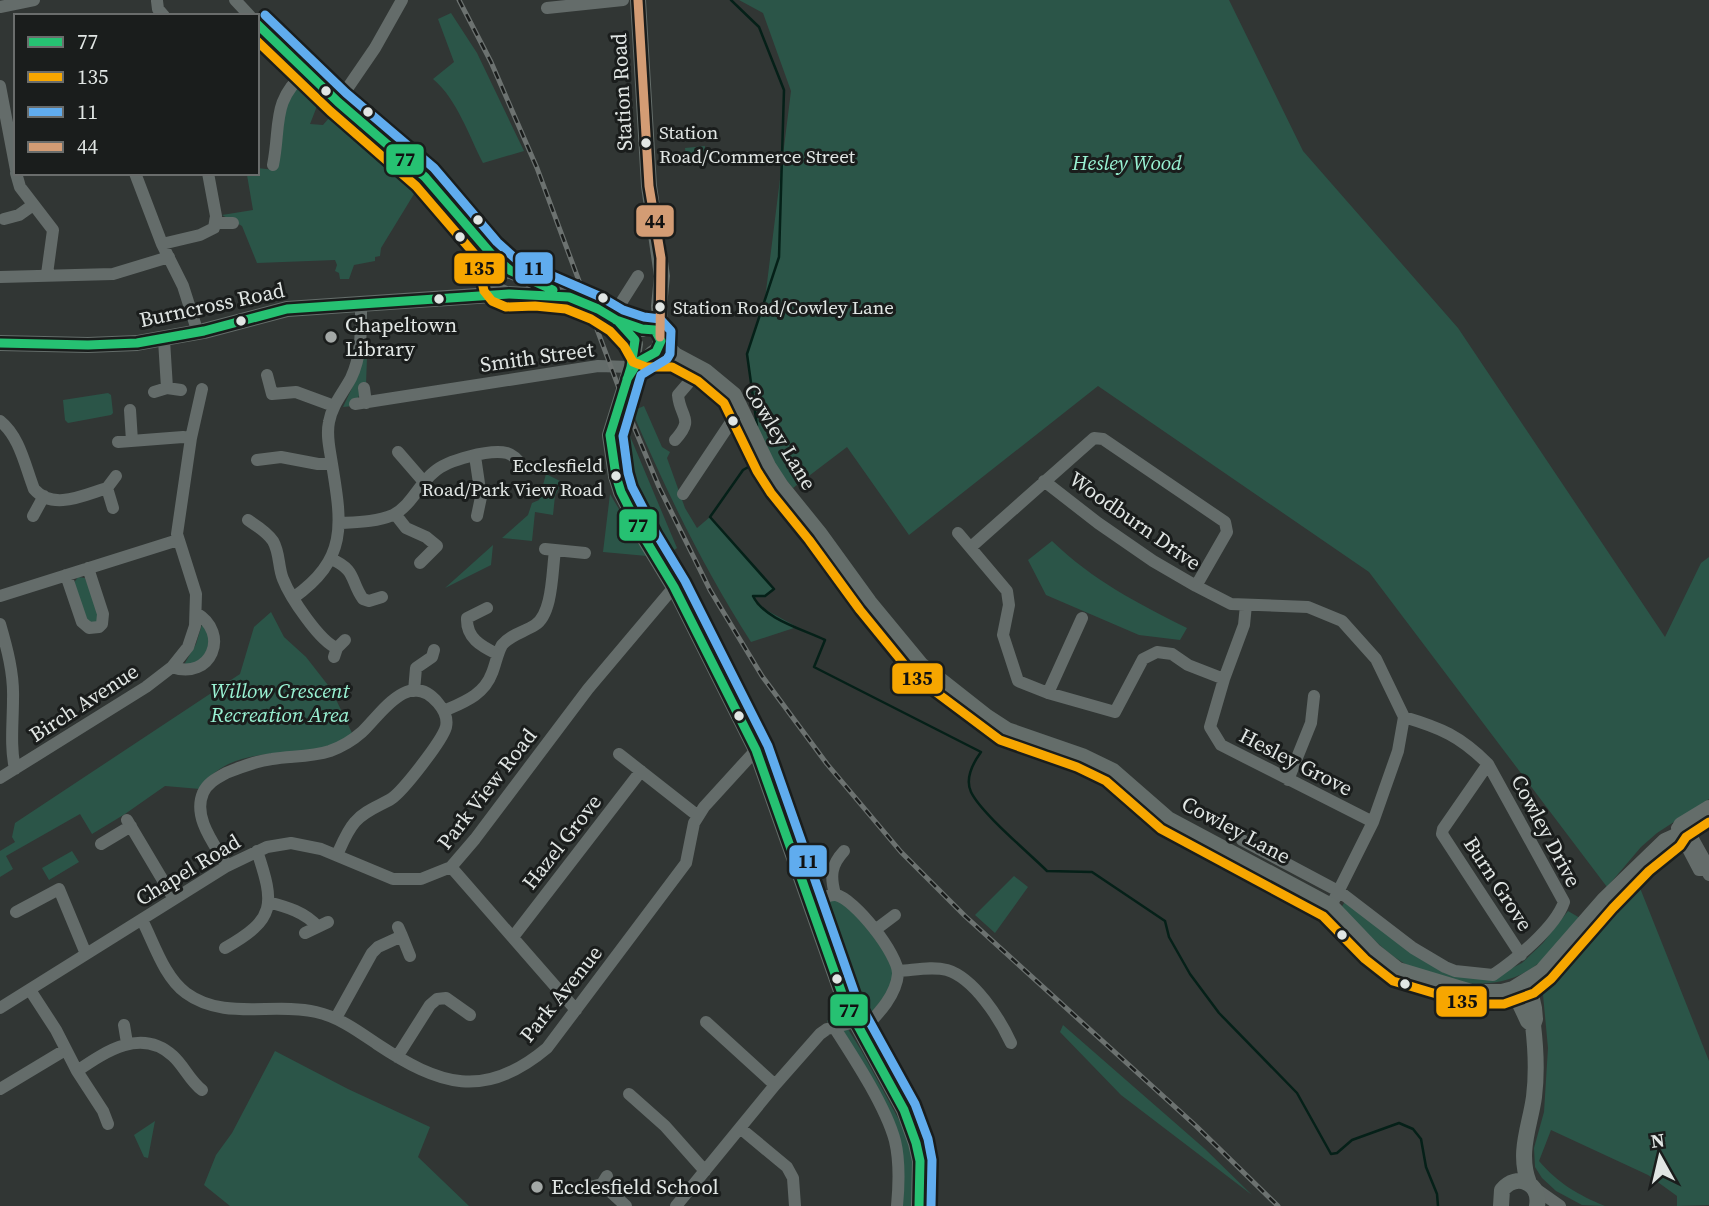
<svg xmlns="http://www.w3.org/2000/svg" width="1709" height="1206" viewBox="0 0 1709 1206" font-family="'Source Serif 4',serif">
<rect width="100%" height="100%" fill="#313634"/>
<path fill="#2b5548" d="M739 0H1229L1303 151 1458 328 1665 637 1701 563 1709 557V799L1657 833 1641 847 1607 887 1369 572 1098 386 909 535 847 447 793 488 773 464 757 428 747 354 765 299 791 91 763 13Z
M451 13 477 53 524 151 483 163C469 136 457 99 433 79L454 62 438 19Z
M300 83 314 90 321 96 310 124 323 125 335 111 404 169C411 177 415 183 414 194L381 248 380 256 375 257V261L354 265 349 279H340L339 273 335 271 337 265 335 260 257 263 242 226 222 215 253 210 247 175 223 176V173H257V168L275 170 288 95Z
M705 146 706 167 687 163 685 148Z
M362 356 367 357 366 384 353 406 343 407 352 388Z
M108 393 111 395 113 413 111 415 68 423 65 420 63 400Z
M644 406 662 447 670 452 667 458 685 508 697 528 710 517 774 589 765 596H753L757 605 797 627 751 642C704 569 666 491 632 411Z
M622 417 677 548 667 555 621 456 619 429Z
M546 474 562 482 555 496 553 515 535 512 532 541 502 538 528 515 532 503 539 500Z
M610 494 647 556 603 552Z
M1052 541C1094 581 1135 602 1187 628L1180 640 1139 635 1046 595 1028 560Z
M493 545 491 565 445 588Z
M78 577 85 578 100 614 98 624 88 623 73 584Z
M271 612 284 637 306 657 331 689 352 733C313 769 237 733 200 789L165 786 125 814 92 834 80 814 6 856 13 869 0 877V851L15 842 12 837 15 823 240 674 254 627Z
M203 621 211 642 202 660 182 668 196 644Z
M72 851 79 862 49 880 42 868Z
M1634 873 1709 1061V1205L1677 1206V1196L1648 1175 1551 1130 1539 1161C1558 1183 1578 1195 1605 1206L1582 1205 1556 1191 1542 1178 1535 1167 1534 1148 1544 1112 1548 1048 1542 984 1564 949Z
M1014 876 1028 887 995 933 975 915Z
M834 898C864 910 880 945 895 972L891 988 861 1026 813 904Z
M1347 898 1455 971 1504 972 1522 963 1543 943 1568 911 1580 918C1567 932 1554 949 1540 962 1502 995 1441 987 1402 962 1379 948 1362 926 1341 908Z
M836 1010 861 1050 911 1142 915 1162 913 1206H901L902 1166 862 1066 827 1021Z
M1063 1025 1205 1149 1252 1195 1121 1095 1060 1032Z
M275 1051 348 1089 430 1127 418 1157 469 1206H230L204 1185 216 1155 232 1133Z
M155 1121 148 1158 144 1157 134 1135Z"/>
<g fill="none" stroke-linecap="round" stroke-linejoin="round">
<path stroke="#052018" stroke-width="2.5" d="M731 0 759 27 784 90 779 257 747 354 757 426
M757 462 743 470 710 517 774 589 765 596H753C764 619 802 629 825 640L814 667 981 752C973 763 965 779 971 792 981 813 1029 853 1047 871L1092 872 1165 921 1169 937 1190 974 1219 1013 1297 1093 1331 1154 1337 1153 1352 1140 1399 1123 1413 1129 1421 1139 1426 1167 1437 1194 1438 1206"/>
<path stroke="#646c6a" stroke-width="12" d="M235 0 250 16
M157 1 158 9 164 16
M0 7 34 0
M547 8 623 0
M257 24C309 79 370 124 424 176 455 206 477 243 511 271
M0 86 16 170
M338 102 375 48 402 0
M273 165C281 126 271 100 306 72
M16 173 20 187 53 230 47 274
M135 173 162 244 183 286 198 333
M4 219 19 215 33 205
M216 223H233
M162 244 200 235 214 228 216 216 208 173
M0 277 113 274 169 257
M612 317 638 276
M164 340 167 388
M267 375 272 394 296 392 334 406
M364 388 366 403
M154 392 167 388 181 390
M355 404 598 366 631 367
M130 410 132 441
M0 421C20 437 25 466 34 489 53 511 84 495 107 488
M675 440C695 418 680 418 678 395L690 381 695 366
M118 442 183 437 191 438
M398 452 424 482
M475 456 481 497 477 516
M257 460 281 457 318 464H332
M1044 481 1098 523 1153 561 1196 586 1231 604 1308 607 1342 621 1376 659 1404 717 1398 751 1373 822 1331 906
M683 494 741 407
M113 508 107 488 116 476
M395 514 406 528 426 537 437 546 420 563
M33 516 44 496
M248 520C257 526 267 532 273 541 280 553 278 567 283 579 290 597 320 642 337 648
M339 523C357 522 376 522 393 515 411 506 419 484 434 472 447 460 490 449 507 453 514 455 519 461 523 467
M958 533 1007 591 1009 605 1003 635 1018 681 1048 693 1115 712 1143 659 1157 652 1172 654 1188 665 1224 679
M971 547 1094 438 1103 439 1225 522 1227 532 1196 586
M545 549 585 553
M331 559C357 570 350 581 363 599L369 601 382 597
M66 575 82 622 89 628 99 627 102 624 103 614 88 568
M0 596 178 540
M293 598C348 559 342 525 332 464 330 450 326 436 329 422 332 405 343 393 351 378 362 355 361 330 361 304
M1246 605 1244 625 1224 679 1210 727 1221 745 1373 822
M487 608 467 618C466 638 481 646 497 654
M0 624C7 648 14 674 13 699 13 723 10 746 15 769
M334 657 337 648 345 640
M172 667C211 681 231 633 196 613
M414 691 416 668 432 657 434 650
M1048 693 1082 618
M444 711C464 702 484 695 492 673 496 663 497 654 502 645 510 635 524 632 535 625 553 614 552 570 555 551
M619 754 698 816
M1488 764 1443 829 1442 834 1521 955
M0 778 146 687 172 667 188 647 195 626 196 594 177 534 191 438 202 389
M1288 780 1311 723 1314 696
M127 820 174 899
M1684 823 1707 864 1706 870 1709 875
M1677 828 1699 870H1706
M1242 840 1340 892 1413 948 1445 967 1455 971 1493 975C1515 960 1555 928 1564 902L1488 764C1460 736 1441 728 1404 717
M101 844 131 826
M227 866C216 846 192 818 203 793 207 783 217 778 226 773 241 767 256 761 272 759 291 756 311 757 330 751 341 747 353 740 362 732 381 714 409 668 438 703 444 710 448 718 446 727 442 741 403 791 391 799 379 806 364 811 355 822 347 831 342 844 337 855
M451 867 576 1010
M835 894C830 876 831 865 844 851
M268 902C287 907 305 912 318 927
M810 902C818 900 829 894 836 895 854 898 899 955 898 974 896 997 876 1016 861 1032
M16 912 59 889 86 954
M142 920C154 943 164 977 186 993 224 1021 273 1002 316 1012 339 1017 358 1031 377 1044 439 1085 484 1101 547 1048L686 863 694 823 704 807 756 750
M875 930 895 915
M305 933 328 922
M402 936 410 956
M513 937 641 771
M225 948C276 919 275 905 257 851
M899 971C915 970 932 966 947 970 974 978 1000 1019 1011 1043
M30 990 56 1030 77 1071 103 1111 108 1124
M0 1008 227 866 267 847 291 843 321 849 393 879H421L451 867 475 839 588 689 674 587
M336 1018 372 953 378 947 402 936 398 927
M706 1022 775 1085
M124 1025 127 1043
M834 1027C854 1058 886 1107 895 1141 900 1162 899 1185 897 1206
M397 1057 430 1005 437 999 446 998 470 1015
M77 1071C105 1052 141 1027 173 1056 184 1066 190 1081 202 1090
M0 1089 65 1050
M629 1094 665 1126 705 1171
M740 1128 787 1167 793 1178 795 1206
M607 1176 602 1184 626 1206
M1533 1187 1560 1206
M582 1189 602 1184
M676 1206 775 1085 820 1034 827 1029 855 1022"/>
<path stroke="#646d6a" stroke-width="16" d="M638 0 649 186 662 276 659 306 661 341 659 349 652 354
M506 294 497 290 495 280 503 271H511L596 308 618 321 642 329
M661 341 675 355 705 371 734 395 768 466 781 486 819 533 869 602 921 665 987 717 1007 730 1082 756 1113 771 1168 819 1331 906 1374 951 1398 970 1471 992H1502L1513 989 1542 971 1604 900 1665 841 1709 821
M0 343 88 345 137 343 204 331 287 309 506 294 569 297
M635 344 631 367 610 435 616 476 621 492 645 539 674 587 756 750 845 1002 904 1110 916 1143 920 1161 919 1206
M1681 825 1709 808
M1528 982 1534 1008 1535 1019 1533 1025C1536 1050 1537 1073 1534 1097 1530 1126 1517 1153 1529 1183
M1513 989 1528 1021 1533 1025
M1501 1206 1502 1190C1517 1172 1541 1183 1537 1206"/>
<defs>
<path id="rail" d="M459 0 491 62 537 168 627 410 659 487 710 590 762 676 827 764 901 852 965 916 1196 1126 1278 1206"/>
</defs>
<use href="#rail" stroke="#6c7270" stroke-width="5"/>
<use href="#rail" stroke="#1a1d1c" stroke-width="2.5" stroke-dasharray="8" stroke-linecap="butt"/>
<defs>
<path id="bus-1" d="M257 24 338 102 425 177 493 256 511 271 553 290
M616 320 642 329 655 330 661 341 656 352 638 362 627 379
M0 343 88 345 137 343 204 331 287 309 509 294 569 297 598 309 618 321 635 340 631 367 610 435 616 476 621 492 645 539 674 587 756 750 845 1002 904 1110 916 1143 920 1161 919 1206"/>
<path id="bus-2" d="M257 41 330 111 416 186 477 257 484 291 492 301 506 307 535 306 566 309 591 319 610 331 624 346 633 362 646 367H672L698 381 724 403 757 471 771 493 809 540 860 610 913 675 1000 740 1077 767 1106 781 1161 829 1323 916 1365 959 1393 981 1470 1004H1504L1534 993 1551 979 1613 908 1649 871 1680 846 1686 837 1709 822"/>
<path id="bus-3" d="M265 15 346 93 434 168 497 242 518 261 601 297 623 310 644 317 660 319 671 331 670 354 667 359 641 375 623 436 628 473 632 487 656 533 685 581 768 746 856 997 915 1104 928 1139 932 1160 931 1206"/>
<path id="bus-4" d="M638 0 649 186 661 258 660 337"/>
</defs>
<use href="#bus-1" stroke="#1a1d1c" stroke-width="14"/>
<use href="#bus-2" stroke="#1a1d1c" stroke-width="14"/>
<use href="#bus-3" stroke="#1a1d1c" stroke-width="14"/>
<use href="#bus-4" stroke="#1a1d1c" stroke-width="14"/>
<use href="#bus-1" stroke="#26c172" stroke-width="9"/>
<use href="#bus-2" stroke="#f7a600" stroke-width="9"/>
<use href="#bus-3" stroke="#60acee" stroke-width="9"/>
<use href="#bus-4" stroke="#d39c74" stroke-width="9"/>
</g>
<g fill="#e1e6e4" stroke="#1a1d1c" stroke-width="2.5">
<circle cx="326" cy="91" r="6"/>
<circle cx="368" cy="112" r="6"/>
<circle cx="646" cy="143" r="6"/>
<circle cx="478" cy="220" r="6"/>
<circle cx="460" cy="237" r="6"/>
<circle cx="603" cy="298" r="6"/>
<circle cx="439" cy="299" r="6"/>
<circle cx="660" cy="307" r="6"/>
<circle cx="241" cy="321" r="6"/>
<circle cx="733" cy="421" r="6"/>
<circle cx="616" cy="476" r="6"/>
<circle cx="739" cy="716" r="6"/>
<circle cx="1342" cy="935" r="6"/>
<circle cx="837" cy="979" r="6"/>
<circle cx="1405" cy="984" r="6"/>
</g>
<g fill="#a3a8a6" stroke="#1a1d1c" stroke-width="2.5">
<circle cx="331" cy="337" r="7"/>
<circle cx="537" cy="1187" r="7"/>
</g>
<g text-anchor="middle" stroke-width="6" stroke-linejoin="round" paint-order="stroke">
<g font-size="19" fill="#e1e6e4" stroke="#1a1d1c" text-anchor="start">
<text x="659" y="139">Station<tspan x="659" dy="24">Road/Commerce Street</tspan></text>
<text x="673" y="314">Station Road/Cowley Lane</text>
<text x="603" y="472" text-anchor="end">Ecclesfield<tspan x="603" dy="24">Road/Park View Road</tspan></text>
</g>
<g font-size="21" fill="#e1e6e4" stroke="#1a1d1c">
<text transform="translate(622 92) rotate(-93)" y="7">Station Road</text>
<text transform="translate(212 305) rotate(-12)" y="7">Burncross Road</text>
<text transform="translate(537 357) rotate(-8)" y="7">Smith Street</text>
<text transform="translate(780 437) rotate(59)" y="7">Cowley Lane</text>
<text transform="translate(1135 521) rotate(35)" y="7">Woodburn Drive</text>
<text transform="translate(84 703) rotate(-33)" y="7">Birch Avenue</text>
<text transform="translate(1296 762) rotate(27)" y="7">Hesley Grove</text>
<text transform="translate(487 789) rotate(-52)" y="7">Park View Road</text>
<text transform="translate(1236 830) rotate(28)" y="7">Cowley Lane</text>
<text transform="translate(1546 831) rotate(62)" y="7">Cowley Drive</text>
<text transform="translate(562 842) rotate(-52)" y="7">Hazel Grove</text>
<text transform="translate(188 870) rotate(-31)" y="7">Chapel Road</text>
<text transform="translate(1498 884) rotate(57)" y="7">Burn Grove</text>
<text transform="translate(561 994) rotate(-51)" y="7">Park Avenue</text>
</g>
<g font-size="21" font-style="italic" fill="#99f2d3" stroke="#1a1d1c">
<text x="1127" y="170">Hesley Wood</text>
<text x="280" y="698">Willow Crescent<tspan x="280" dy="24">Recreation Area</tspan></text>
</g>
<g font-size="21" fill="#e1e6e4" stroke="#1a1d1c" text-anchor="start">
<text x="345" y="332">Chapeltown<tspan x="345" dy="24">Library</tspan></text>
<text x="551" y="1194">Ecclesfield School</text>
</g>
</g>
<g stroke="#1a1d1c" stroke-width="2.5">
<rect x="385" y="143" width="40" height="33" rx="7" fill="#26c172"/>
<rect x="635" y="204" width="40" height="34" rx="7" fill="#d39c74"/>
<rect x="514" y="251" width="40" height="34" rx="7" fill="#60acee"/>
<rect x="453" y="252" width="53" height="33" rx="7" fill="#f7a600"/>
<rect x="618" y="508" width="40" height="34" rx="7" fill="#26c172"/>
<rect x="891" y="662" width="53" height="33" rx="7" fill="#f7a600"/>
<rect x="788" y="844" width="40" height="34" rx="7" fill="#60acee"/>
<rect x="1435" y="985" width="53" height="33" rx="7" fill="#f7a600"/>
<rect x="829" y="993" width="40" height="34" rx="7" fill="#26c172"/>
</g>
<g font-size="19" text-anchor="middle" font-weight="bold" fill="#111">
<text x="405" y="166">77</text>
<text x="655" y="228">44</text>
<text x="534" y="275">11</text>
<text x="479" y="275">135</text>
<text x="638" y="532">77</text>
<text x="917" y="685">135</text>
<text x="808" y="868">11</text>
<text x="1462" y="1008">135</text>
<text x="849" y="1017">77</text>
</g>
<rect x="14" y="14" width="245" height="161" fill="#1a1d1c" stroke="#6a6d6c" stroke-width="2"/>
<rect x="28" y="37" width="35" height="10" fill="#26c172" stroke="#6a6d6c" stroke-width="2"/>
<text x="77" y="49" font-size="21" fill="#e1e6e4">77</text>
<rect x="28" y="72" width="35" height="10" fill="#f7a600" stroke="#6a6d6c" stroke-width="2"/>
<text x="77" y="84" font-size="21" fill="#e1e6e4">135</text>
<rect x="28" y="107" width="35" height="10" fill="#60acee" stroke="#6a6d6c" stroke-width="2"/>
<text x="77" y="119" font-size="21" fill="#e1e6e4">11</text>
<rect x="28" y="142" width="35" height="10" fill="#d39c74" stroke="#6a6d6c" stroke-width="2"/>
<text x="77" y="154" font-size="21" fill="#e1e6e4">44</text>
<g transform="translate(1660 1157) rotate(352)" stroke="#1a1d1c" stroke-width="5" paint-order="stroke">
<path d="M0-5L12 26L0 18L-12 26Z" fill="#e1e6e4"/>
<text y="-10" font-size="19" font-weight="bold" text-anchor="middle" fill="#e1e6e4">N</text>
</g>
</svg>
